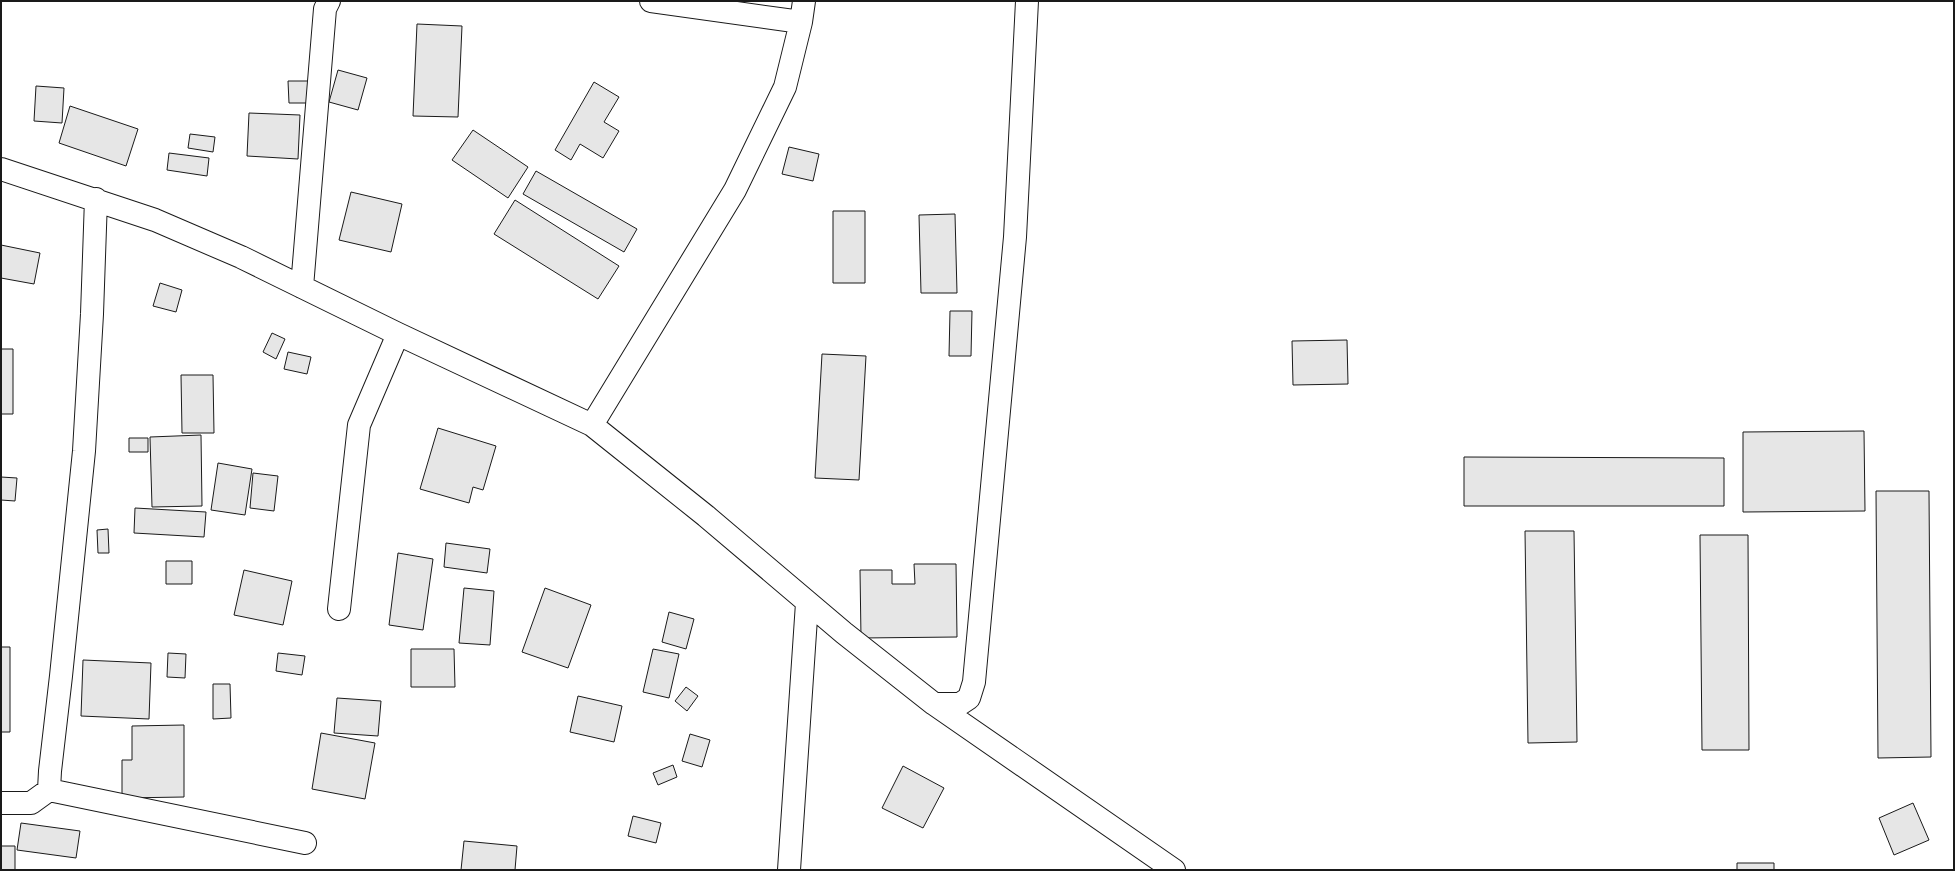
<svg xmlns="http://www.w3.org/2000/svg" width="1955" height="871" viewBox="0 0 1955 871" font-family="Helvetica,sans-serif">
<rect width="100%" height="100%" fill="#fff"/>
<path fill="#e6e6e6" stroke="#1a1a1a" d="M417 24 462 26 458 117 413 116Z
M338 70 367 78 358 110 329 102Z
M288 81H313V103H289Z
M594 82 619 97 604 122 619 131 603 158 580 144 571 160 555 150Z
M36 86 64 88 62 123 34 121Z
M70 106 138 129 126 166 59 143Z
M249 113 300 115 298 159 247 156Z
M473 130 528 167 508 198 452 160Z
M190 134 215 137 213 152 188 148Z
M789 147 819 154 813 181 782 174Z
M169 153 209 158 207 176 167 170Z
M536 171 637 229 624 252 523 194Z
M351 192 402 204 391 252 339 240Z
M515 200 619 266 598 299 494 234Z
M833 211H865V283H833Z
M955 214 957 293H921L919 215Z
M1 245 40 253 34 284 1 278Z
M160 283 182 290 176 312 153 306Z
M950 311H972L971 356H949Z
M272 333 285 339 276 359 263 352Z
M1347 340 1348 384 1293 385 1292 341Z
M1 349H13V414H1Z
M288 352 311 357 307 374 284 369Z
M822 354 866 356 859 480 815 478Z
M181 375H213L214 433H182Z
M438 428 496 446 483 490 473 487 469 503 420 489Z
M1864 431 1865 511 1743 512V432Z
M201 435 202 506 152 507 150 437Z
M129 438H148V452H129Z
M1464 457 1724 458V506H1464Z
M218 463 252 469 245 515 211 510Z
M253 473 278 476 274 511 250 508Z
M1 477 17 478 15 501 1 500Z
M1876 491H1929L1931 757 1878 758Z
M135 508 206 512 204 537 134 533Z
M108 529 109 553H98L97 530Z
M1525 531H1574L1577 742 1528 743Z
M1700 535H1748L1749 750H1702Z
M446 543 490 549 487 573 444 567Z
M398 553 433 559 423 630 389 625Z
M166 561H192V584H166Z
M914 564H956L957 637 861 638 860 570H892V584H915Z
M244 570 292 581 283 625 234 615Z
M464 588 494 591 490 645 459 643Z
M545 588 591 605 568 668 522 652Z
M669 612 694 619 686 649 662 642Z
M1 647H10V732H1Z
M411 649H454L455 687H411Z
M653 649 679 654 669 698 643 692Z
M168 653 186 654 185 678 167 677Z
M278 653 305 656 302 675 276 671Z
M83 660 151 663 149 719 81 716Z
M213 684H230L231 718 213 719Z
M686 687 698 696 687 711 675 701Z
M578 696 622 706 614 742 570 732Z
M337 698 381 701 378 736 334 733Z
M184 725V797L122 798V760H132V726Z
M321 733 375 743 365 799 312 789Z
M690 734 710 740 702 767 682 761Z
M673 765 677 777 658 785 653 773Z
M903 766 944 788 923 828 882 808Z
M1913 803 1929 840 1894 855 1879 818Z
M633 816 661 823 656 843 628 836Z
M21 823 80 831 76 858 17 850Z
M464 841 517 846 515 870H461Z
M1 846H15V870H1Z
M1737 863H1774V870H1737Z"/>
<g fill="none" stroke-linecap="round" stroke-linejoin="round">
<defs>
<path id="street" d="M651 1 801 22
M1 169 155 220 241 257 398 334 592 425 706 516 844 633 934 704H960L969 698 974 682 1015 237 1027 1
M302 287 325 9 329 1
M592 425 735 190 785 87 801 22 804 1
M339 609 359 425 398 334
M934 704 1174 870
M49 790 305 843
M1 803H31L49 790 50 771 61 676 84 451 92 314 96 199
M789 870 807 603"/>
</defs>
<use href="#street" stroke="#1a1a1a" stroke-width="24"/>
<use href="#street" stroke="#fff" stroke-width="22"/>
</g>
<rect width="1955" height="871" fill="none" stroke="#1a1a1a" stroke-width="4"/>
</svg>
